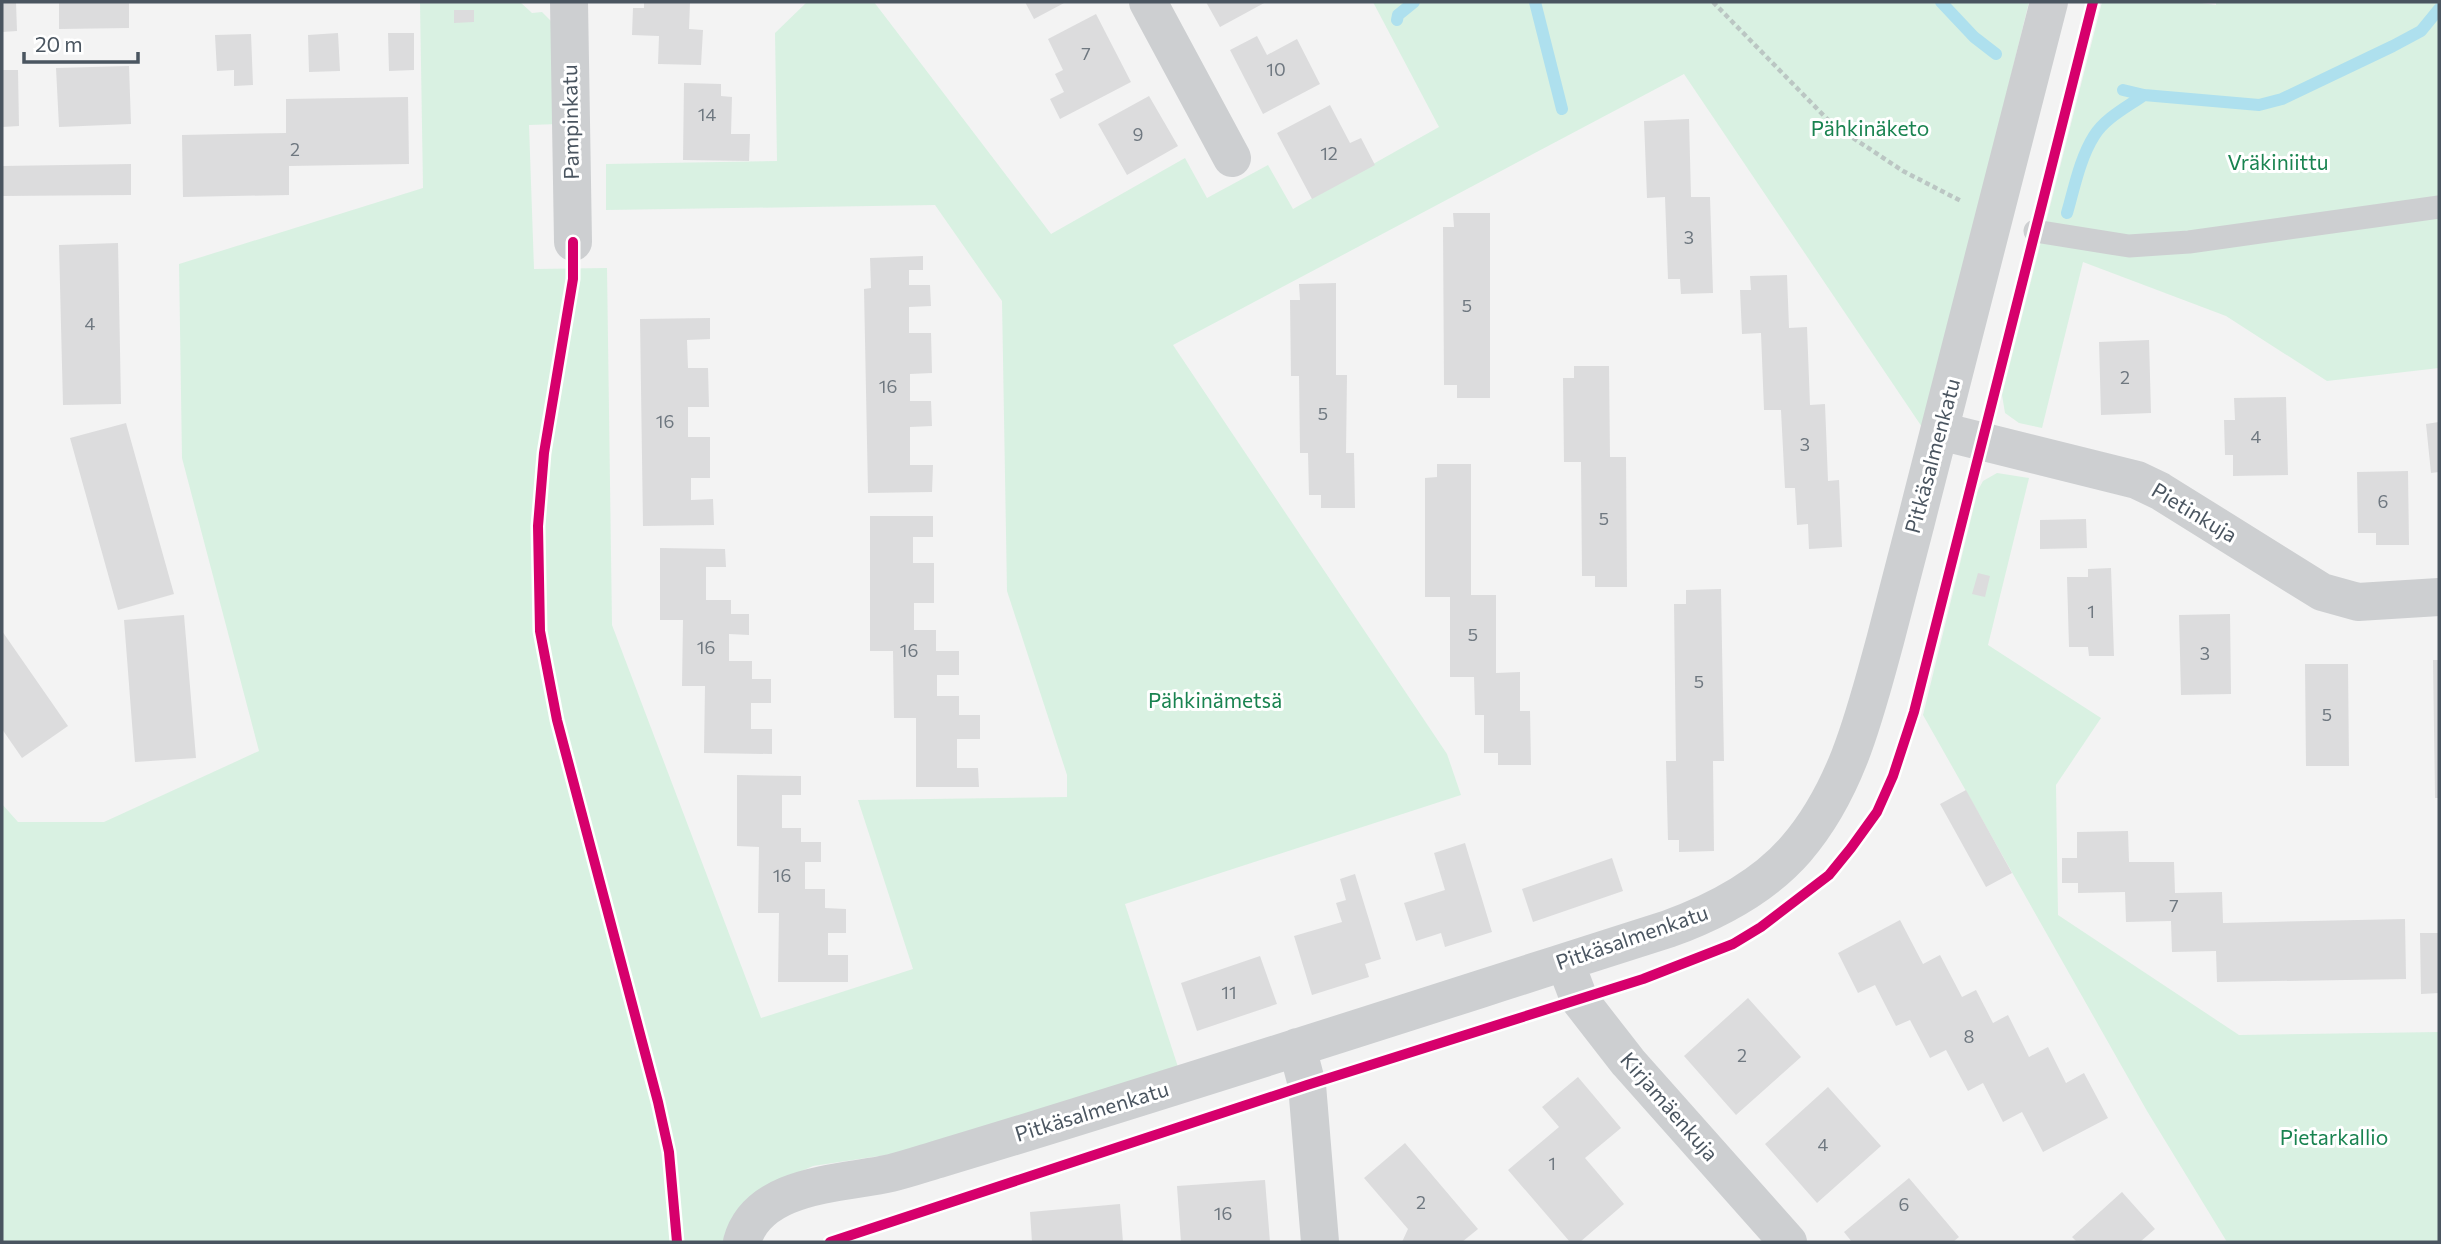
<svg xmlns="http://www.w3.org/2000/svg" width="2441" height="1244" viewBox="0 0 2441 1244" font-family="Commissioner,sans-serif">
<rect width="100%" height="100%" fill="#f3f3f3"/>
<path fill="#d9f1e2" d="M420 2H520L532 13 542 12 557 27 559 124 529 125 534 269 607 268 612 625 761 1018 913 969 858 800 1067 797V775L1007 591 1002 301 935 205 606 210V164L777 161 775 33 807 2H874L1051 234 1185 158 1207 198 1268 165 1293 209 1439 127 1373 2H2029L1924 430 1684 74 1173 345 1447 754 1461 795 1125 904 1178 1067 906 1152 813 1166 777 1182 727 1242H2V804L18 822H104L259 751 182 458 179 264 423 188Z
M2102 2H2194L2216 5V2H2439V368L2327 381 2226 316 2083 262 2042 428 2019 423 2005 413 2002 395Z
M1997 473 2029 478 1988 645 2101 718 2056 785 2058 915 2239 1035 2439 1032V1242H2227L2147 1111 1923 715 1978 490 1983 481Z"/>
<g fill="none" stroke-linecap="round" stroke-linejoin="round">
<path stroke="#aee0ee" stroke-width="12" d="M1535 2 1562 109
M1941 2 1974 37 1996 54
M1397 20 1398 15 1414 2
M2123 90 2144 95 2259 105 2282 99 2393 46 2421 31 2439 9
M2067 213C2074 189 2080 158 2094 136 2105 118 2127 107 2144 95"/>
</g>
<path fill="#dcdcdd" d="M2 2H16L17 31 2 32Z
M59 2H129V28L59 29Z
M644 2H690L689 29 703 30 701 65 658 64 659 36 632 35 633 8H644Z
M1025 2H1066L1034 19Z
M1206 2H1266L1220 27Z
M454 10H474V22L454 23Z
M1096 14 1131 82 1060 119 1050 99 1064 92 1055 74 1063 70 1048 39Z
M338 33 340 71 309 72 308 35Z
M388 33H414V70L389 71Z
M251 34 253 85 234 86V70L217 71 215 35Z
M1257 36 1267 55 1297 39 1320 84 1263 114 1230 50Z
M129 66 131 124 59 127 56 68Z
M2 70H18L19 126 2 127Z
M684 83 721 84V96L732 97 731 134H750L749 161 683 160Z
M1149 96 1178 146 1127 175 1098 124Z
M408 97 409 164 289 166V195L183 197 182 135 286 133V99Z
M1330 105 1350 143 1361 138 1375 165 1312 199 1277 133Z
M1689 119 1691 197H1710L1713 293 1681 294 1680 279H1668L1665 197 1647 198 1644 121Z
M131 164V195L2 196V166Z
M1453 213H1490V398H1457V385H1444L1443 227H1454Z
M118 243 121 404 63 405 59 245Z
M923 256V270H909V285H930L931 306 909 307V333H931L932 373 910 374V401H931L932 426 910 427V465H933L932 492 868 493 864 289 871 288 870 258Z
M1787 275 1789 328 1807 327 1810 405 1825 404 1828 481 1839 480 1842 547 1809 549 1808 524 1797 525 1795 488H1785L1781 410H1764L1761 333 1742 334 1740 290H1751L1750 276Z
M1336 283V375H1347L1346 453H1354L1355 508H1321V495H1309L1308 453H1300L1299 376H1291L1290 300H1300L1299 284Z
M710 318V339L687 340 688 368H708L709 407H688V437H710V478H691V500L713 499 714 525 643 526 640 319Z
M2149 340 2151 413 2101 415 2099 342Z
M1574 366H1609L1610 457H1626L1627 587H1595V576H1582L1581 462H1564L1563 378H1574Z
M2286 397 2288 475 2233 476V455H2225L2224 420H2235L2234 398Z
M2439 422V472L2431 473 2426 424Z
M126 423 174 594 118 610 70 438Z
M1437 464H1471V595H1496V673L1520 672V711H1530L1531 765H1498V753H1484V715H1475L1474 677H1450V597H1425V478L1437 477Z
M2408 471 2409 545H2376V533H2358L2357 472Z
M870 516H933V537H913V563H934V603H914V630H936V651H959V675H937V696H959V715H980V739H957V768H978L979 787H916V718H894L893 651H870Z
M2086 519 2087 548 2040 549V520Z
M660 548 725 549 726 567H706V600H731V614H749V635L729 634V661H752V679H771V703H751V729H772V754L704 753 705 686H682L683 620H660Z
M2111 568 2114 656H2089L2088 647H2069L2067 577H2088V569Z
M1978 573 1990 576 1985 597 1972 594Z
M1721 589 1724 761H1713L1714 851 1679 852V840H1668L1666 761H1676L1674 604H1686V590Z
M2230 614 2231 694 2181 695 2179 615Z
M184 615 196 758 135 762 124 620Z
M2 631 68 726 22 758 2 729Z
M2433 660H2439V798H2435Z
M2305 664H2348L2349 766H2306Z
M737 775 801 776V795H782V828H801V842H821V862H805V889H825V908L846 909V933H828V955H848V982H778L779 913H758L759 847 737 846Z
M1966 790 2012 873 1986 887 1940 804Z
M2128 831 2129 862H2174L2175 893 2222 892 2223 923 2405 919 2406 979 2217 982 2216 951 2172 952 2171 921 2126 922 2125 892 2078 893V883H2062V858H2077V832Z
M1465 843 1492 932 1445 947 1441 933 1416 941 1404 903 1445 890 1434 853Z
M1612 858 1623 891 1533 922 1522 889Z
M1355 874 1381 959 1365 964 1369 977 1312 995 1294 936 1342 922 1336 903 1346 900 1340 879Z
M1900 920 1923 964 1940 955 1962 997 1976 990 1993 1023 2008 1015 2029 1057 2048 1047 2066 1083 2084 1073 2108 1118 2043 1152 2022 1112 2003 1122 1983 1083 1968 1091 1946 1050 1930 1058 1910 1020 1896 1026 1875 985 1858 993 1838 953Z
M2420 933H2439V993L2421 994Z
M1260 956 1277 1004 1197 1031 1181 983Z
M1748 998 1801 1057 1736 1115 1684 1056Z
M1578 1077 1621 1128 1585 1158 1624 1204 1580 1242H1570L1508 1170 1559 1127 1542 1107Z
M1828 1087 1881 1146 1817 1203 1765 1144Z
M1405 1143 1478 1229 1462 1242H1402L1408 1229 1364 1178Z
M1909 1178 1959 1237 1953 1242H1852L1844 1232Z
M1265 1180 1270 1242H1181L1177 1186Z
M2122 1192 2155 1229 2140 1242H2077L2072 1237Z
M1120 1204 1123 1242H1032L1030 1212Z"/>
<g fill="none" stroke-linecap="round" stroke-linejoin="round">
<path stroke="#bbc6c3" stroke-width="4.5" stroke-dasharray="5 3.5" stroke-linecap="butt" d="M1713 2 1832 124 1903 171 1961 201"/>
<path stroke="#cdcfd1" stroke-width="23" d="M2035 231 2129 246 2189 242 2439 207"/>
<path stroke="#cdcfd1" stroke-width="38" d="M569 2 573 242
M1148 2 1232 158
M1940 431 2137 480 2160 491 2322 592 2358 602 2439 597
M1565 962 1579 999 1628 1062 1788 1242
M1297 1047 1307 1085 1320 1242
M742 1242C758 1183 842 1184 891 1173 908 1169 925 1163 942 1158 1185 1085 1426 1006 1668 929 1715 912 1763 887 1796 849 1847 790 1865 714 1885 641 1897 594 1910 546 1922 498 1965 333 2008 168 2049 2"/>
<defs>
<path id="cycleway" d="M573 242V279L544 453 538 526 540 631 557 720 658 1102 669 1152 677 1242
M830 1242 1307 1085 1643 979 1733 944 1761 927 1829 875 1851 848 1877 812 1893 776 1914 712 2093 2"/>
</defs>
<use href="#cycleway" stroke="#fff" stroke-width="15"/>
<use href="#cycleway" stroke="#d6006c" stroke-width="10"/>
</g>
<g text-anchor="middle" stroke-width="6" stroke-linejoin="round" paint-order="stroke">
<g font-size="18" fill="#6f7880">
<text x="1086" y="60">7</text>
<text x="1276" y="76">10</text>
<text x="707" y="121">14</text>
<text x="1138" y="141">9</text>
<text x="295" y="156">2</text>
<text x="1329" y="160">12</text>
<text x="1689" y="244">3</text>
<text x="1467" y="312">5</text>
<text x="90" y="330">4</text>
<text x="2125" y="384">2</text>
<text x="888" y="393">16</text>
<text x="1323" y="420">5</text>
<text x="665" y="428">16</text>
<text x="2256" y="443">4</text>
<text x="1805" y="451">3</text>
<text x="2383" y="508">6</text>
<text x="1604" y="525">5</text>
<text x="2091" y="618">1</text>
<text x="1473" y="641">5</text>
<text x="706" y="654">16</text>
<text x="909" y="657">16</text>
<text x="2205" y="660">3</text>
<text x="1699" y="688">5</text>
<text x="2327" y="721">5</text>
<text x="782" y="882">16</text>
<text x="2174" y="912">7</text>
<text x="1229" y="999">11</text>
<text x="1969" y="1043">8</text>
<text x="1742" y="1062">2</text>
<text x="1823" y="1151">4</text>
<text x="1552" y="1170">1</text>
<text x="1421" y="1209">2</text>
<text x="1904" y="1211">6</text>
<text x="1223" y="1220">16</text>
</g>
<g font-size="21" fill="#4a5560" stroke="#fff">
<text transform="translate(571 122) rotate(-91)" y="7">Pampinkatu</text>
<text transform="translate(1933 456) rotate(-75)" y="7">Pitkäsalmenkatu</text>
<text transform="translate(2194 513) rotate(31)" y="7">Pietinkuja</text>
<text transform="translate(1632 938) rotate(-19)" y="7">Pitkäsalmenkatu</text>
<text transform="translate(1669 1107) rotate(49)" y="7">Kirjamäenkuja</text>
<text transform="translate(1092 1112) rotate(-17)" y="7">Pitkäsalmenkatu</text>
</g>
<g font-size="21" fill="#198350" stroke="#fff">
<text x="1870" y="136">Pähkinäketo</text>
<text x="2278" y="170">Vräkiniittu</text>
<text x="1215" y="708">Pähkinämetsä</text>
<text x="2334" y="1145">Pietarkallio</text>
</g>
</g>
<rect width="2441" height="1244" fill="none" stroke="#4a5560" stroke-width="7"/>
<path d="M24 52v10h114v-10" fill="none" stroke="#4a5560" stroke-width="3.5"/>
<text x="35" y="52" font-size="21" fill="#4a5560" stroke="#ffffff" stroke-width="5" paint-order="stroke">20 m</text>
</svg>
